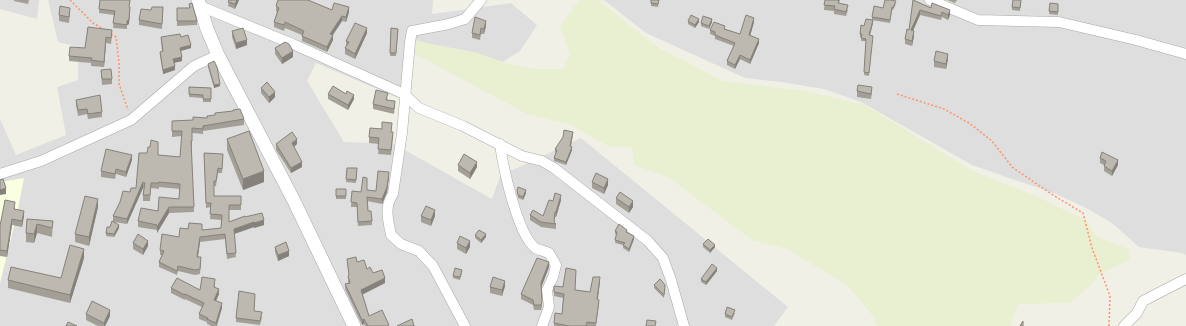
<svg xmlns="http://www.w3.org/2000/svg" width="1186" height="326" viewBox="0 0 1186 326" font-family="Quicksand,sans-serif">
<rect width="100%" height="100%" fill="#f1f0e7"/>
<path fill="#dfdede" d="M0 0H39L37 19 0 9Z
M48 0H433L432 14 511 3 537 25 520 51 501 63 407 38 400 93 396 97 316 63 307 81 344 142 394 144 492 199 500 176 581 138 788 307 774 326H0V119L16 155 66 135 57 87 78 80V47L58 42Z
M604 0H1186V255L1182 253 1139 247 1112 223 1086 208 1056 194 972 165 861 102 824 89 781 82 745 78 646 33Z"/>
<path fill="#faffe2" d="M24 178 17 214 0 283V182Z"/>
<path fill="#e9f0d2" d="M579 0H598L659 48 723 81 806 91 865 105 973 171 1034 195 1087 221 1096 236 1130 250 1129 261 1099 274 1092 284 1070 303 1018 304 1011 322V326H877L872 315 848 286 787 249 753 241 668 177 634 165 632 147 608 146 571 125 527 114 413 53 415 41 474 52 509 64 536 69H563L570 55 560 26Z"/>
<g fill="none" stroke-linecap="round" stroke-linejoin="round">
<defs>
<path id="minor" d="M930 0 978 20 1059 22 1136 40 1186 54
M200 6 295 45 404 94 419 108 463 126 522 156 542 161 554 168 648 241 663 258 671 280 684 326
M500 144C503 167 517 233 535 248 538 250 545 251 549 253L556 265 553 277 547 290 549 307 542 326
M0 174 41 161 131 120 194 66 218 55
M465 326 433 266 419 251 401 244 391 235C388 220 384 207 393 194L402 133 410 42 412 31 449 24 465 19 481 0
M1124 326 1137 313 1143 301 1186 279"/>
<path id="tertiary" d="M198 0 207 29 218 55 294 201 354 326"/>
</defs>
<use href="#minor" stroke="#a8a8a8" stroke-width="11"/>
<use href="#tertiary" stroke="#a8a8a8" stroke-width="14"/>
<path stroke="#fe936b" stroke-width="1.5" stroke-dasharray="2 2" stroke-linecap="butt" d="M70 0 93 23 105 30
M111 34 116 37 119 63V84L128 110
M897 94 944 109 969 123 992 141 1012 167 1053 195 1083 213 1092 248 1110 296 1109 326"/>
<use href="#minor" stroke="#fff" stroke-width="10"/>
<use href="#tertiary" stroke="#fff" stroke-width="13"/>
</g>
<path fill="#a39f97" d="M14 0H29L28 4 14 1Z
M100 0H130L129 7 130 12 129 24 127 25V29L113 28 114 15 99 13Z
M229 0H239L235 9 228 6Z
M309 0V1L332 10 349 12 346 22 342 21 333 35V40L327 52 302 41V35L285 28 284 31 274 27V22L277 12 276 11V6Z
M651 0H659L658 7 651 6Z
M825 0H840L839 3 848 10 846 16 834 14V11L824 10Z
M913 0 931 8 950 15 948 20 942 17 941 20 920 15 913 31 914 36 912 46 905 44V39L909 30Z
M947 0H957L955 3Z
M1021 0 1020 11 1012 10V7Z
M1050 3 1058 4V15L1049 14Z
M189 4 197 21V25L177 26V8H189Z
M896 4 893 10H892L890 23 872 20V17L883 8Z
M163 7 162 29 139 25V20Z
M70 13 69 23 59 21V15Z
M688 21 699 22 695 28 688 24Z
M712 22 709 29 701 26V23Z
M754 22 750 36 759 43 750 64 740 59 735 69 727 65V61L734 46 715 39V36L710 34V30L725 29 740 34Z
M873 23 870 35 869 76 864 75 866 41H861V37H860V34Z
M486 26 484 34H481L480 40 472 38V33Z
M88 27 112 36 111 44 106 43 104 67 91 66V63L69 61V56L85 48Z
M391 28 398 29 396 56H390Z
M232 31 247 45 236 49 232 37Z
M367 33 355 59 345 54V48L346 46V41Z
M161 37H181L191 48 181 51 182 61 174 63 175 70 163 74 160 55V52H162Z
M275 48 293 57 282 64 275 54Z
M948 59 946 69 934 67V61Z
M208 64 220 86 214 88 208 67Z
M101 70 112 79V84L102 85Z
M189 87 211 88V102H203V98L189 97Z
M261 88 275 97 269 103 261 93Z
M857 91 872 93 871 99 857 97Z
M328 94H346L354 99 348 110 328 99Z
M388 98 387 100 395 106 394 114 373 109V104Z
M76 100 102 112V117L88 119 87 114 78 116 76 105Z
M207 118 244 119V125L203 131V134L192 133V147H191L194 212 169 213 157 233V230L138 227V221L179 199 180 189 159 187V189L151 188 150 201H143V195L144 188H143L127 224 114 222 119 228 114 237 106 236V233L113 222V216L130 192 136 188 158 155 180 157 182 136 172 137V121L193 120Z
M391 132 393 137 391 155 378 154 379 144 369 143V137Z
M573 135 571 147 572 150 566 165 554 161V158L556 153 555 152V149Z
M227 139 264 182 243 190 227 150Z
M276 144H297L294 147 302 167 291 173 276 150Z
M204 153 223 158 222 173H218L216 186H214V196H241V210H229V222L245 217 264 225 254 228V227L234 234 236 257 227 259 225 239 200 242 198 257 201 262 200 274 195 275 178 271 177 275 159 267V262L162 255H160V250L179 237 202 230 221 228V220L210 219 211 207 206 208Z
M1100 158 1118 165 1112 176 1104 171V165L1100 163Z
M132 160 126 177 116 174 115 179 101 177V171Z
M458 165 477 167 470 179 458 171Z
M347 168 357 171 356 183 346 182Z
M389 176 387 192 382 204 367 201 368 211 372 221V225L358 226 357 207H351L352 191 361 192 367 190 376 191Z
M592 182 608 185 604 194 592 188Z
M336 189H346V199H336Z
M517 190 526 193 523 200 518 198Z
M616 198 633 207 629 213 616 204Z
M561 200 556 217H555L554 223 556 224V229L541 227 530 220V215L543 216 553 201Z
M15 207V209L24 216 22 227 12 225 7 257 0 256V226Z
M98 207 89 246 75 242V234Z
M421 216H435L431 226 421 222Z
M27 219 53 221 52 237 37 233 34 243 26 242V233Z
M615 231 627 232 634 239 629 252 623 248V245L615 243 616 234H615Z
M475 235 486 237 481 243 475 238Z
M133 243 148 246 143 255 133 249Z
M457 243 470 247 466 254 457 249Z
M703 244 715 247 710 253 703 247Z
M275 247 289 256 278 261 275 252Z
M84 258 70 303 8 288V280L61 278Z
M347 259 357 262 367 269 385 283 362 295 369 316 389 326H365L364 324 362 325 345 289V284L348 283V276L349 275Z
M549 267 541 287 542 307 541 310H534L533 305 521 299V294Z
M717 271 706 285 701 282V279Z
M462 273 460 280 453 278V276Z
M600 281 598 299 599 304 596 326H554V323L562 314 563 298 554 296V287L590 292Z
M215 284V288L219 294 216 301 222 308 217 326H212L207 324V322L199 319V314L202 307 185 299V300L171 293V288L200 290Z
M654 285 665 288 664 298 654 288Z
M505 286 502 296 490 293V287Z
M255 298 254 311 262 317 260 325 236 322V318Z
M735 313 732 320 725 317V314Z
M86 314 110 316 105 326H98L86 320Z"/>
<path fill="#85827b" d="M237 0H239L235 9V4Z
M130 7 129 24 127 25V29V21Z
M349 7V12L346 22V17Z
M920 10V15L911 35V30Z
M950 10V15L948 20V15Z
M342 16V21L330 39V34Z
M754 18V22L749 40V35Z
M699 19V22L695 28V25Z
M712 19V22L709 29V26Z
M873 20V23L869 38V35Z
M486 21V26L484 34V29Z
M367 28V33L355 59V54Z
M914 31V36L912 46V41Z
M333 35V40L327 52V47Z
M106 37V43L104 67V62Z
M759 39V43L750 64V60Z
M247 40V45L236 49V43Z
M191 45V48L180 51V48Z
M293 51V57L282 64V58Z
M948 54V59L946 69V64Z
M740 55V59L735 69V65Z
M182 57V61L173 63V59Z
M175 66V70L163 74V70Z
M220 84V86L214 88V85Z
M275 92V97L269 103V97Z
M354 95V99L348 110V105Z
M297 139V144L292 148V143Z
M572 147V150L566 165V162Z
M132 155V160L126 177V172Z
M1118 160V165L1112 176V171Z
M302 162V167L291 173V168Z
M477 162V167L470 179V173Z
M264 171V182L243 190V179Z
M389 172V176L387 192 382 204V199Z
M608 179V185L604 194V188Z
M143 182V188L127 224V219Z
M6 188V194L0 195V190Z
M526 190V193L523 200V197Z
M561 195V200L556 217V212Z
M98 199V207L89 246V237Z
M633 201V207L629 213V207Z
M169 207V213L157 233V227Z
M435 210V216L431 226V220Z
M24 211V216L22 227V221Z
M12 219V225L7 257V251Z
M264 220V225L254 228V223Z
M254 222V227L234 234V229Z
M37 224V233L34 243V234Z
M119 225V228L114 237V234Z
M486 234V237L481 243V240Z
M634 236V239L629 252V249Z
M200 237V242L197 262V257Z
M148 241V246L143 255V249Z
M470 241V247L466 254V248Z
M715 245V247L710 253V250Z
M84 249V258L70 303V295Z
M289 251V256L278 261V255Z
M549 262V267L541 288V283Z
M717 268V271L706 285V282Z
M600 277V281L597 303V299Z
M385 278V283L361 295V290Z
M505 281V286L502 296V290Z
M219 289V294L214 305V300Z
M222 303V308L216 326V323Z
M110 310V316L105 326H104V323Z
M364 319V324L362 325V320Z"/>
<path fill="#beb9b0" stroke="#85827b" d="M100 0H130L129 7H130L129 19 127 21V25L113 23 115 11 99 9Z
M229 0H237L235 4 228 2Z
M278 0H308L332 10 334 3 349 7 346 17 342 16 330 34 333 35 327 47 302 36 304 31 285 22 284 25 274 22 279 8 276 6Z
M651 0H659L658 4 651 3Z
M825 0H839L838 3 848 5 846 12 834 9 835 6 824 5Z
M885 0H891L896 1 893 8 892 7 890 20 872 17 874 6 883 8Z
M913 0 931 8 932 3 950 10 948 15 942 12 941 16 920 10 911 30 914 31 912 41 905 39 907 29 909 30Z
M1013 0H1021L1020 8 1012 7Z
M192 3 197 21H177V8H190L189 4Z
M1050 3 1058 4V12L1049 11Z
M60 6 70 8 69 17 59 15Z
M152 7H163L162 24 139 20 141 9 151 10Z
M691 15 699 19 695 25 688 21Z
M746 15 754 18 749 35 759 39 750 60 740 55 735 65 727 61 735 43 715 35V32L710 30 714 22 725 26 724 29 740 34Z
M703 16 712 19 709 26 701 23Z
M475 17 486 21 484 29 481 28 480 35 472 33Z
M866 19 873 20 869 35 873 36 869 73 864 72 866 39 861 38 862 34H860L861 25 864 26Z
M355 23 367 28 355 54 345 48 349 42 346 41Z
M88 27 112 30 111 38 106 37 104 62 91 60 92 58 69 56 70 47 85 48Z
M243 28 247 40 236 43 232 31Z
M391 28 398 29 396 53H390Z
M180 34 181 37 188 35 191 45 180 48 182 57 173 59 175 66 163 70 160 52 163 51 161 37Z
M285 42 289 44 293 51 282 58 275 48Z
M936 51 948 54 946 64 934 61Z
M214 61 217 67 220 84 214 85 208 64Z
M111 69 112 79H102L101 70Z
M267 82 275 92 269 97 261 88Z
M858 85 872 87 871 94 857 91Z
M333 86 346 94 347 91 354 95 348 105 328 94Z
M189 87 211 88V99H203V95L189 94Z
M376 90 388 93 386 100 395 101 394 109 373 104Z
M100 95 102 112 88 114 87 109 78 110 76 100Z
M240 109 244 119 203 126V129L192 128V141H191L194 207H169L157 227V225L138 221 141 208 158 211 159 197 179 199 180 184 159 182V183H151L150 195H143L145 183 143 182 127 219 113 216 120 202 123 191 130 192 131 188H136L139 153H147L148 147H150L151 140 158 142V155L180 157 182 131H172V121L193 120V117L207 118V116L215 115V113L233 111V110Z
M382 122 392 123 391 132H393L391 150 378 149 379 138 369 137 370 128 382 129Z
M564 130 573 132 570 146 572 147 566 162 554 158 557 150 555 149 563 137Z
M249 131 264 171 243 179 227 139Z
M292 132 297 139 292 143 302 162 291 168 276 144Z
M106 149 132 155 126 172 116 169 115 174 101 171Z
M1102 152 1118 160 1112 171 1104 166 1106 161 1100 158Z
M204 153 223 154 222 169 218 168 216 181H214V196H241V205H229V222L245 216V217L262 213 264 220 254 223V222L234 229 236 253 227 254 225 234 200 237 197 257H201L200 269 195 270 178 266 177 271 159 262 164 251 160 250 162 234 179 237 180 228 188 229 189 223 202 224V230L221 228 222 215 210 214 211 203H206Z
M464 154 477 162 470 173 458 165Z
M347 168H357L356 180 346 179Z
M378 171 389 172 387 187 382 199 367 197 368 211H371L372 221 358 222 357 203 351 202 352 191 361 192 363 177 367 178V190L376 191Z
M596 173 608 179 604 188 592 182Z
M3 179 6 188 0 190V180Z
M518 187 526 190 523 197 518 195 517 190Z
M336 189H346V196H336Z
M620 192 633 201 629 207 616 198Z
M555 193 561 195 556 212H555L554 222 556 224 541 222 530 215 533 210 543 216 549 200 553 201Z
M85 196 98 199 89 237 75 234Z
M5 200 15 202 14 209 24 211 22 221 12 219 7 251 0 250V226Z
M426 206 435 210 431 220 421 216Z
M27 219 53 221 52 228 37 224 34 234 26 233Z
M112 221 119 225 114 234 106 233 107 227H110Z
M619 224 627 230 626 232 634 236 629 249 623 245 625 243 615 240 617 232 615 231Z
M479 230 486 234 481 240 475 235Z
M138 234 148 241 143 249 133 243Z
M460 236 470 241 466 248 457 243Z
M708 239 715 245 710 250 703 244Z
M286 242 289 251 278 255 275 247Z
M70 245 84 249 70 295 8 280 11 267 61 278Z
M356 257 357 262 364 260 367 269 370 267 373 273 382 270 385 278 361 290 369 316 382 310 389 325 387 326H368L364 319 362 320 345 284 350 283 348 276 349 275 347 259Z
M537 258 549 262 541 283 542 302 541 305H534L533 300 521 294Z
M712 264 717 268 706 282 701 279Z
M455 268 462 270 460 277 453 276Z
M566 268 576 270 575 290 590 292 593 277H600L597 299 599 300 596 323 587 322 586 326H569L554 323 555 313 562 314 564 294 554 292V286L563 287Z
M202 277 215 279 214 287 219 289 214 300 222 303 216 323 207 319 208 318 199 314 204 303 185 294V295L171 288 177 278 200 290Z
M493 277 505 281 502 290 490 287Z
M660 279 665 285 664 295 654 285Z
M239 291 255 294 254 311 262 312 260 321 236 318Z
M92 301 110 310 104 323 86 314Z
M727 307 735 310 732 317 725 314Z
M412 319 414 326H397Z
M647 320 656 321 655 326H646Z
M1023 321V326H1020Z
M68 322 77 326H66Z"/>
</svg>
